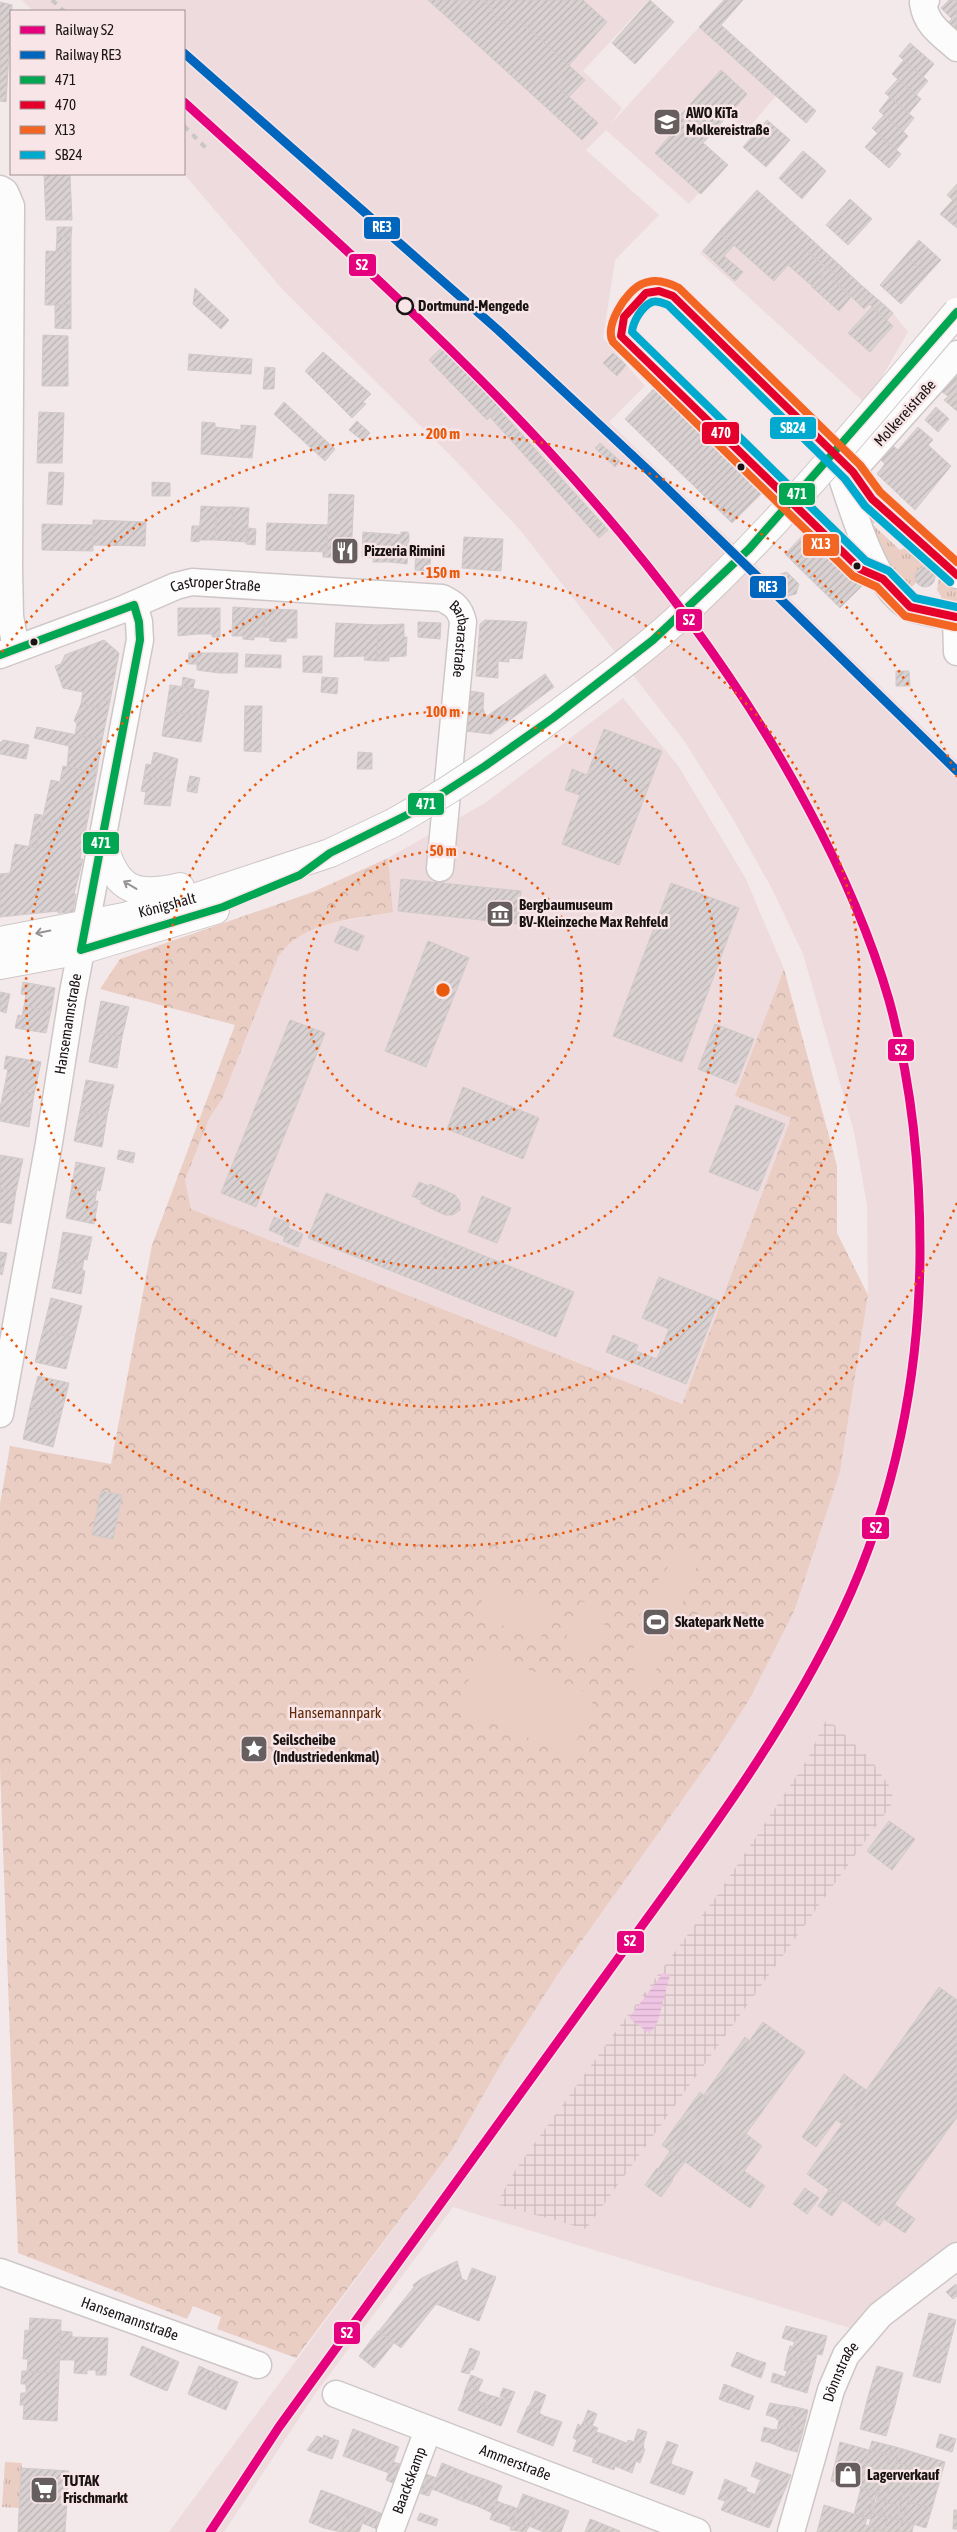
<svg xmlns="http://www.w3.org/2000/svg" width="957" height="2532" viewBox="0 0 957 2532" font-family="'Asap Condensed',sans-serif">
<defs>
<pattern id="industrial-grid" width="8" height="8" patternUnits="userSpaceOnUse" patternTransform="scale(1.25)"><rect width="8" height="8" fill="#eedbdd"/><path d="M0 4h8M4 0v8" fill="none" stroke="#ccbbbd"/></pattern>
<pattern id="grass-tufts" width="24" height="20" patternUnits="userSpaceOnUse" patternTransform="scale(1.25)"><rect width="24" height="20" fill="#eacec4"/><path d="M3 7l-1-3M5 7V3M7 7l1-3M15 17l-1-3M17 17v-4M19 17l1-3" fill="none" stroke="#c8b0a8"/></pattern>
<pattern id="forest-crowns" width="20" height="18" patternUnits="userSpaceOnUse" patternTransform="scale(1.25)"><rect width="20" height="18" fill="#eacec4"/><path d="M2 6a3 3 0 1 1 6 0M12 15a3 3 0 1 1 6 0" fill="none" stroke="#c8b0a8"/></pattern>
<pattern id="water-rules" width="6" height="5" patternUnits="userSpaceOnUse" patternTransform="scale(1.25)"><rect width="6" height="5" fill="#efc5e4"/><path d="M0 2.5h6" fill="none" stroke="#cca8c3"/></pattern>
<pattern id="building-hatch" width="6" height="6" patternUnits="userSpaceOnUse" patternTransform="scale(1.25)"><rect width="6" height="6" fill="#dad2d2"/><path d="M-1 1l2-2M0 6l6-6M5 7l2-2" fill="none" stroke="#bab3b3"/></pattern>
</defs>
<rect width="100%" height="100%" fill="#f3e9ea"/>
<path fill="#eedbdd" d="M22 0H649L583 71 622 108 610 125 699 27 776 96 746 131 728 115 703 142 728 165 701 194 699 193 689 204 606 130 586 150 659 215 615 260 603 338 645 386 609 422 957 761V2253L863 2332 453 2207 313 2397 224 2532H169L452 2150 507 2054 558 1974 707 1765 795 1609 840 1472 868 1295 867 1205 854 1132 803 954 772 889 733 819 685 742 521 531 453 458 284 291 184 174V11H33Z
M757 190 893 313 908 332 866 404 700 253Z
M623 698 679 767 746 879 784 969 736 1096 791 1118 682 1404 191 1209 185 1180 210 1117 222 1099 278 957 284 949 304 932 326 924 393 912 388 858 485 803Z"/>
<path fill="url(#industrial-grid)" d="M827 1718 871 1760 890 1787 894 1801 586 2229 496 2204 516 2169 616 2031 718 1894 807 1760Z"/>
<path fill="url(#grass-tufts)" d="M866 511 883 519 872 524 900 550 913 545 930 568C924 566 918 568 916 575L917 582 905 593 895 584Z
M944 572 957 583V603L941 604V596L937 590 939 578Z
M5 2462 22 2463 19 2508 2 2507Z"/>
<path fill="url(#forest-crowns)" d="M388 858 393 912C351 920 304 920 278 957L222 1099 210 1117 185 1180 191 1209 682 1404 791 1118 735 1096 784 969 837 1166V1233L868 1295 840 1472 795 1609 749 1700 707 1765 558 1974 507 2054 452 2150 296 2358 217 2329 221 2317 193 2306 187 2319 18 2253 0 1768V1504L10 1446 111 1464 152 1245 235 1025 100 989 120 959 313 892Z"/>
<path fill="#eacec4" d="M685 1546 702 1553 648 1690 636 1689C628 1621 643 1596 685 1546Z
M489 1584 552 1608 540 1640 476 1615Z
M581 1601 609 1613 590 1660 562 1648Z
M481 1650 595 1696 571 1755 457 1709Z"/>
<path fill="url(#water-rules)" d="M663 1973 670 1975 658 2021 650 2034 629 2018Z"/>
<path fill="url(#building-hatch)" stroke="#d1cac9" d="M428 0H465L449 19Z
M465 0H483L493 9 491 12 512 30 520 21 573 69 558 87 598 123 582 140 449 19Z
M483 0H583L607 22 569 65 520 21 512 30 491 12 493 9Z
M650 0 674 22 635 64 612 43Z
M724 0H743L721 25 816 111 806 123 699 27Z
M949 0H957V34L946 24 952 19 941 8Z
M0 2 12 5 6 102 0 101Z
M910 43 934 64 923 77 899 56Z
M904 60 928 81 916 95 892 74Z
M573 69 585 80 569 97 558 87Z
M721 70 747 94 703 143 728 165 701 194 655 153 680 124 676 120Z
M898 79 921 99 909 113 885 93Z
M890 97 914 118 903 132 879 111Z
M884 115 908 136 896 150 872 128Z
M767 120 781 132 758 160 743 147Z
M781 132 790 140 766 167 758 160Z
M878 133 901 154 889 168 865 147Z
M803 151 815 161 791 189 779 178Z
M815 161 826 171 802 199 791 189Z
M44 174H70L72 220H46Z
M957 184V204L947 195Z
M757 190 844 269 838 276 803 248 774 281 719 232Z
M850 199 872 219 848 245 826 225Z
M953 200 957 204V228L940 214Z
M57 227H72L71 237H57Z
M719 232 734 245 717 264 703 251Z
M57 237H71V252H56Z
M919 240 941 260 927 275 905 256Z
M803 248 827 269 820 276 824 279 817 287 813 284 811 285 788 265Z
M46 251 71 252V305H45Z
M724 256 743 272 735 281 717 264Z
M905 256 927 275 901 304 880 285Z
M827 266 838 276 833 280 851 297 839 311 811 286 813 284 817 287 824 279 820 276Z
M844 269 849 274 839 285 833 280Z
M849 274 861 285 851 296 839 285Z
M861 285 869 292 859 304 851 296Z
M195 288 229 320 221 329 193 304Z
M869 292 882 303 876 310 869 304 864 309 859 304Z
M882 303 893 313 887 320 876 310Z
M55 305H71V319H55Z
M872 307 893 326 870 352 848 333Z
M55 319H71V329L55 328Z
M43 335 68 336V386H42Z
M442 347 502 406 487 420 429 360Z
M323 352 371 394 363 402 366 404 352 418 305 371Z
M613 353 626 365 617 376 603 363Z
M189 354 252 359 251 374 188 370Z
M265 367 275 368 274 389H263Z
M957 375V411L944 400 948 396 942 392Z
M663 379 771 484 732 523 625 419Z
M284 402 335 449 325 461 274 414Z
M936 407 949 419 943 426 930 414Z
M499 409 608 530 599 538 490 417Z
M39 412 64 413 62 463H37Z
M930 414 943 426 938 432 925 420Z
M357 421 370 433 363 441 349 430Z
M202 422 215 423V427L241 430V425L256 426 252 458 201 454Z
M918 427 933 440 928 445 951 466 915 510 877 474 885 464 881 460 893 446 898 450Z
M600 443 620 461 615 467 595 448Z
M49 472 64 473 62 505 47 504Z
M152 482 170 483V496H152Z
M329 494 354 495 351 558 323 557V552H327Z
M201 506 217 507 215 540H199Z
M217 507H233L231 541 215 540Z
M233 507 249 508 247 542 231 541Z
M93 520 146 522 145 546 93 545Z
M267 523 328 525 327 552 266 550Z
M42 524 93 525V551L42 550Z
M192 526H200L199 542 191 541Z
M248 528 256 529 255 545 246 544Z
M810 528 866 582 840 608 785 554Z
M363 532 375 533 374 558 362 557Z
M401 532H408L409 535 407 564 390 562 391 534 401 535Z
M375 533 391 534 390 562H373Z
M464 537 503 539 501 571 462 568Z
M416 546 431 547 430 571 415 570Z
M915 577a10 10 0 1 1 20 0a10 10 0 1 1-20 0Z
M787 572 799 584 796 594 788 596 775 582 777 575Z
M233 607 265 609 264 637H254V640L243 639V636H232Z
M178 608H199L198 634 178 636Z
M199 608H220V637H212V634H198Z
M265 609 297 610V638H286V642L270 641V638L264 637Z
M485 620 527 622 522 659 509 658V662L498 661V678L476 676 480 624Z
M418 622 441 623 440 639 418 637Z
M336 623 378 625 377 661 364 660 365 656 334 657Z
M404 624V637H407L406 656 389 657V661H377L378 625Z
M104 640 119 653 110 701 101 700 99 708 81 704 83 692 63 688 55 666 61 664 65 655Z
M189 653H197V664H188Z
M197 653H219V673L197 670Z
M219 653H238L237 673H219Z
M246 654 263 655V667H245Z
M263 655H281V668L263 667Z
M303 656H322V673L303 672Z
M896 671H909L910 686H896Z
M545 674 554 687 491 734 465 731 469 691 484 693 483 708 486 717Z
M183 677 195 680 193 688 182 686Z
M322 677 338 678 337 694 321 692Z
M170 685 209 691 205 717 166 711Z
M101 700 110 701 102 740 75 735 77 723 74 721 81 704 99 708Z
M245 706H262L261 752 244 751Z
M166 711 205 717 201 742 162 736Z
M37 727 102 740 97 772 67 767 69 746 34 738Z
M604 729 662 751 619 865 562 844 580 795 565 790 569 779 572 769 587 775Z
M3 740 29 745 26 759 0 754V743Z
M154 752 178 759 174 782 144 776 146 764 151 765Z
M358 752 372 753V769H357Z
M63 766 97 772 80 859H83L74 894H76L73 912 58 913V911L0 917V874L10 873 15 844 36 848 51 780 60 782Z
M144 776 174 782 170 806 144 804 146 792 141 791Z
M190 776 200 778 198 786 188 784Z
M188 784 198 786 197 793 187 791Z
M35 814 42 815 36 848 29 846Z
M401 879 521 891 518 924 398 911Z
M671 883 739 908 682 1062 613 1036Z
M341 926 364 936 358 951 334 942Z
M428 941 469 958 426 1067 385 1051Z
M23 982 55 988 51 1011 24 1006 26 995 21 994Z
M0 992 10 994 8 1003 0 1001Z
M0 1001 8 1003 6 1013 0 1011Z
M101 1001 129 1007 122 1037 95 1032Z
M24 1006 51 1011 46 1033 15 1028 18 1015 22 1016Z
M290 1020 325 1033 256 1207 221 1193Z
M715 1024 754 1039 736 1084 698 1069Z
M95 1032 122 1037 117 1068 89 1062Z
M6 1056 41 1062 34 1094 4 1089 8 1069H4Z
M86 1080 114 1085 107 1116 80 1111Z
M463 1087 539 1118 523 1159 447 1129Z
M4 1089 34 1094 29 1127 0 1121V1108Z
M736 1105 785 1124 758 1191 709 1172Z
M80 1111 107 1116 102 1147 74 1141Z
M119 1150 135 1153 133 1163 117 1159Z
M0 1155 23 1159 16 1191 0 1188Z
M76 1162 105 1168 100 1191 97 1190 96 1195 71 1191Z
M419 1182 429 1186 430 1184 455 1195 460 1202V1210L453 1215H445L420 1203 422 1201 412 1196Z
M0 1188 16 1191 11 1224 0 1222Z
M71 1191 96 1195 95 1201H98L94 1224 66 1218Z
M326 1193 450 1242 432 1287 308 1238Z
M482 1196 511 1208 497 1243 468 1232Z
M274 1217 290 1223 285 1237 269 1230Z
M288 1228 303 1234 298 1247 283 1241Z
M63 1232 92 1237 87 1260 84 1259 83 1265 58 1260Z
M450 1242 574 1292 556 1337 432 1287Z
M0 1252 7 1253 2 1275 0 1274Z
M58 1260 83 1265 82 1270 85 1271 81 1294 52 1288Z
M659 1277 719 1301 686 1384 631 1362 636 1351 657 1359 669 1329 642 1318Z
M51 1298 82 1306 74 1338 43 1330Z
M43 1330 74 1338 66 1369 35 1362Z
M613 1335 638 1345 631 1362 606 1352Z
M38 1376 69 1383 61 1415 30 1407Z
M30 1407 61 1415 53 1447 23 1439Z
M101 1491 122 1495 113 1539 92 1535Z
M889 1821 915 1839 892 1870 867 1851Z
M939 1987 957 2000V2117L879 2226 807 2174Z
M763 2022 805 2052 712 2181 670 2151Z
M745 2037 750 2041 708 2099 703 2096Z
M844 2074 866 2090 842 2124 836 2120 816 2147 802 2137Z
M700 2092 708 2099 670 2151 662 2145Z
M746 2134 762 2146 744 2171 765 2186 750 2208 712 2181Z
M670 2151 685 2162 672 2179 658 2169Z
M657 2168 673 2180 661 2197 645 2185Z
M805 2188 819 2198 807 2214 793 2204Z
M829 2190 843 2200 832 2216 818 2206Z
M894 2204 915 2219 905 2233 884 2219Z
M457 2261 462 2279 467 2281 472 2268 496 2277 479 2321 436 2304 401 2348 379 2331 414 2287 413 2285 422 2278Z
M956 2284 957 2296 953 2299 946 2292Z
M929 2313 956 2320 948 2351 921 2345Z
M30 2318 61 2320 59 2373 27 2372 28 2359H23L25 2330 29 2331Z
M786 2326 798 2329 795 2342 782 2338Z
M798 2329 827 2336 822 2355 817 2354 815 2363 787 2356 790 2346 793 2347Z
M60 2331 72 2332V2337L108 2338 106 2375H96V2370H87V2374L74 2373 75 2360H60Z
M378 2331 394 2343 374 2368 359 2356Z
M921 2345 948 2351 940 2383 913 2376Z
M142 2346 161 2354 148 2383 130 2375Z
M470 2348 480 2352 473 2370 471 2369 469 2374 461 2372Z
M737 2352 744 2355 739 2369 731 2366Z
M161 2354 179 2362 167 2391 148 2383Z
M744 2355 751 2358 746 2372 739 2369Z
M787 2356 801 2360 794 2389 782 2386 787 2371 784 2370Z
M751 2358 759 2361 753 2375 746 2372Z
M801 2360 815 2363 807 2393 794 2389Z
M759 2361 766 2363 761 2378 753 2375Z
M199 2366 210 2371 206 2383 221 2390 214 2405 188 2394Z
M877 2366 903 2373 895 2405 868 2397Z
M22 2371 59 2373 57 2421 23 2419 24 2405H20L21 2393H26V2384H21Z
M210 2371 238 2382 226 2410 214 2405 221 2390 206 2383Z
M773 2373 785 2377 783 2385 771 2382Z
M471 2375 483 2380 479 2388 471 2385 469 2391 465 2390Z
M724 2384 732 2387 726 2402 719 2399Z
M471 2385 479 2388 478 2391 489 2395 484 2406 463 2398 465 2390 469 2391Z
M732 2387 739 2390 734 2404 726 2402Z
M503 2388 515 2392 511 2401 500 2396Z
M739 2390 746 2393 741 2407 734 2404Z
M535 2391 546 2395 540 2411 529 2407Z
M746 2393 754 2396 749 2410 741 2407Z
M489 2395 511 2401 506 2414 484 2406Z
M868 2397 895 2405 886 2436 860 2429Z
M463 2398 484 2406 480 2418 458 2410Z
M770 2403 780 2405 777 2418 766 2415Z
M780 2405 796 2407 790 2428 778 2425 779 2420 776 2419Z
M484 2406 506 2414 501 2426 480 2418Z
M528 2406 540 2411 539 2413 544 2416 535 2439 517 2432Z
M796 2407 808 2410 803 2431 790 2428Z
M588 2410 597 2414 592 2426 583 2423Z
M544 2416 562 2422 553 2446 535 2439Z
M583 2422 598 2428 596 2432 603 2434 594 2458 573 2451 577 2440 573 2438 578 2424 581 2426Z
M778 2425 790 2428 785 2449 771 2443 774 2429 777 2430Z
M764 2427 774 2430 771 2443 761 2441Z
M790 2428 803 2431 797 2452 785 2449Z
M353 2429 369 2435 359 2462 343 2456Z
M638 2429 647 2432 643 2445 634 2441Z
M603 2434 624 2442 614 2470 592 2462Z
M940 2434 956 2439 952 2452 936 2447Z
M324 2435 331 2438 324 2456 317 2454Z
M369 2435 383 2441 373 2467 359 2462Z
M317 2436 322 2438 317 2454 307 2450Z
M331 2438 339 2441 332 2459 324 2456Z
M628 2440 644 2445 643 2449H645L640 2463 636 2461 632 2473 615 2466 624 2442 627 2443Z
M383 2441 399 2447 389 2473 373 2467Z
M667 2441 678 2445 672 2460 661 2456Z
M872 2441 892 2446 890 2455 869 2450Z
M840 2442 869 2450 860 2488 831 2481Z
M892 2446 903 2449 902 2453 899 2452 885 2502 877 2499Z
M903 2449 922 2455 918 2469 896 2462 899 2452 902 2453Z
M869 2450 890 2455 877 2499V2492L860 2488Z
M922 2455 945 2462 932 2508 908 2502Z
M661 2456 672 2460 671 2464 676 2466 668 2489 650 2483Z
M393 2462 400 2464 393 2483 386 2480Z
M756 2462 766 2466 761 2480 751 2476Z
M896 2462 911 2467 899 2506 885 2502Z
M442 2463 457 2469 447 2495 432 2489Z
M676 2466 693 2472 684 2495 668 2489Z
M766 2466 791 2475 769 2528 745 2519Z
M910 2467 918 2469 902 2521 897 2520 901 2507 899 2506Z
M21 2468 69 2471 65 2532H18Z
M457 2469 472 2475 462 2501 447 2495Z
M422 2473 429 2475 422 2494 416 2491Z
M429 2475 436 2478 429 2496 422 2494Z
M472 2475 487 2480 477 2506 462 2501Z
M725 2479 734 2483 725 2501 718 2499Z
M487 2480 502 2486 492 2513 477 2506Z
M734 2483 747 2488 746 2491 756 2495 745 2519 721 2510Z
M861 2488 870 2491 868 2499 873 2500 870 2509 865 2508 863 2517 854 2514Z
M862 2488 877 2492 870 2519 863 2517 865 2508 870 2509 873 2500 868 2499 870 2491Z
M321 2490 337 2496 324 2528 309 2522Z
M523 2494 539 2500 529 2526 513 2520Z
M337 2496 352 2502 341 2532 324 2528Z
M877 2499 885 2502 881 2515 888 2517 872 2513Z
M539 2500 554 2505 544 2532 529 2526Z
M497 2501 504 2504 497 2522 490 2519Z
M352 2502 368 2508 359 2532H341Z
M885 2502 901 2507 897 2520 881 2515Z
M908 2502 932 2508 926 2528 902 2521Z
M504 2504 511 2506 504 2524 497 2522Z
M554 2505 569 2511 561 2532H544Z
M824 2505 867 2518 865 2525 881 2530 880 2532H817Z
M511 2506 518 2509 511 2527 504 2524Z
M368 2508 383 2514 377 2529 362 2523Z
M954 2510H957V2529H953Z
M420 2513 438 2519 436 2526 417 2520Z
M872 2513 888 2517 884 2531 869 2526Z
M888 2517 902 2521 899 2532H880L884 2531Z
M590 2519 605 2525 602 2532H585Z
M513 2520 529 2526 526 2532 510 2530Z
M902 2521 914 2524 912 2532H899Z
M605 2525 620 2531 619 2532H602Z"/>
<g fill="none" stroke-linecap="round" stroke-linejoin="round">
<defs>
<g id="minor">
<path d="M926 0 923 3C926 25 941 34 957 48"/>
<path d="M0 189 5 192 11 206 9 569 10 617 16 648"/>
<path d="M957 354 843 481C855 516 876 592 912 608 926 613 942 615 957 617"/>
<path d="M853 472 872 499 957 575"/>
<path d="M956 617 957 652"/>
<path id="s1" d="M0 655 121 610 176 586 192 582 442 598C454 604 460 608 463 622L440 868"/>
<path id="s2" d="M0 1414 49 1143 72 998 140 640 139 622 134 605"/>
<path id="s3" d="M0 2272 258 2365"/>
<path id="s4" d="M336 2394 697 2532"/>
<path id="s5" d="M390 2532 428 2430"/>
<path id="s6" d="M791 2532 831 2390 846 2355 880 2315 957 2256"/>
</g>
<g id="major">
<path d="M102 839C114 887 131 899 180 887"/>
<path id="s7" d="M0 941 124 917 194 898 330 853 393 823"/>
<path d="M0 965 81 950 215 910"/>
</g>
</defs>
<use href="#minor" stroke="#cec7c8" stroke-width="29"/>
<use href="#major" stroke="#cec7c8" stroke-width="30"/>
<use href="#minor" stroke="#fdfcfc" stroke-width="26"/>
<use href="#major" stroke="#fdfcfc" stroke-width="28"/>
<path stroke="#c8c6c6" stroke-width="4" stroke-dasharray="6 6" stroke-linecap="butt" d="M52 0 64 11
M184 126 208 150"/>
<defs>
<path id="major-bridge" d="M393 823C456 788 515 746 572 703 611 674 650 645 686 611 784 520 870 414 957 312"/>
</defs>
<use href="#major-bridge" stroke="#cec7c8" stroke-width="30" stroke-linecap="butt"/>
<use href="#major-bridge" stroke="#fdfcfc" stroke-width="28"/>
<defs>
<path id="bus-1" d="M134 605 139 622 140 640 81 950 223 907 300 875 330 853 415 811 485 766 553 718 653 640 749 549 957 312
M0 655 134 605"/>
<path id="bus-2" d="M956 617 910 607 883 579 860 569 621 336 624 317 646 293 659 291 673 296 853 472 872 499 957 575"/>
<path id="bus-3" d="M955 627 905 616 877 587 853 576 613 342C604 326 626 291 642 284 654 278 668 282 679 288L860 465 880 492 957 562"/>
<path id="bus-4" d="M950 582 865 506 845 479 668 305C663 303 657 300 652 302 641 307 633 322 632 332L866 561 889 571 915 598 957 607"/>
</defs>
<use href="#bus-1" stroke="#f7e5e7" stroke-width="11"/>
<use href="#bus-2" stroke="#f7e5e7" stroke-width="11"/>
<use href="#bus-3" stroke="#f7e5e7" stroke-width="11"/>
<use href="#bus-4" stroke="#f7e5e7" stroke-width="11"/>
<use href="#bus-1" stroke="#00a651" stroke-width="8"/>
<use href="#bus-2" stroke="#e4002b" stroke-width="8"/>
<use href="#bus-3" stroke="#f26522" stroke-width="8"/>
<use href="#bus-4" stroke="#00a9ce" stroke-width="8"/>
<defs>
<path id="rail-1" d="M184 102C417 314 659 525 808 808 841 869 870 934 889 1000 911 1080 920 1166 920 1249 920 1373 895 1501 841 1614 779 1744 690 1859 606 1975 497 2126 388 2276 279 2427L210 2532"/>
<path id="rail-2" d="M184 53 498 330 649 471 957 771"/>
</defs>
<use href="#rail-1" stroke="#f7e5e7" stroke-width="12"/>
<use href="#rail-2" stroke="#f7e5e7" stroke-width="12"/>
<use href="#rail-1" stroke="#e5007d" stroke-width="9"/>
<use href="#rail-2" stroke="#0065bd" stroke-width="9"/>
</g>
<defs><path id="oneway-shaft" d="M-6 0H5M1.5-3L5.5 0L1.5 3" fill="none" stroke-width="1.6" stroke-linecap="round" stroke-linejoin="round" transform="scale(1.25)"/></defs>
<g stroke="#979394">
<use href="#oneway-shaft" transform="translate(130 885) rotate(-149)"/>
<use href="#oneway-shaft" transform="translate(43 932) rotate(169)"/>
</g>
<g fill="none" stroke="#e8590c" stroke-width="2.5" stroke-dasharray="2.5 5">
<circle cx="443" cy="990" r="139"/>
<circle cx="443" cy="990" r="278"/>
<circle cx="443" cy="990" r="417"/>
<path d="M957 1203A556 556 0 0 1 2 1328M2 652A556 556 0 0 1 957 777"/>
</g>
<defs>
<symbol id="school-square" viewBox="-11 -11 22 22"><rect x="-9" y="-9" width="18" height="18" rx="4" fill="#665e5f" stroke="#f7e5e7"/><path d="M0-5L7-2L0 1L-7-2ZM-4 1L0 2.5L4 1V4Q0 6-4 4Z" fill="#fff"/></symbol>
<symbol id="restaurant-square" viewBox="-11 -11 22 22"><rect x="-9" y="-9" width="18" height="18" rx="4" fill="#665e5f" stroke="#f7e5e7"/><path d="M-5-6h1v4h1v-4h1v4h1v-4h1v5L-1.5 .5V6h-2V.5L-5-1ZM5-6V6H3V1.5H1.5Q1.5-4 5-6Z" fill="#fff"/></symbol>
<symbol id="museum-square" viewBox="-11 -11 22 22"><rect x="-9" y="-9" width="18" height="18" rx="4" fill="#665e5f" stroke="#f7e5e7"/><path d="M0-6L6-3V-2H-6V-3ZM-5-1h2V3h-2ZM-1-1h2V3h-2ZM3-1h2V3H3ZM-6 4H6V6H-6Z" fill="#fff"/></symbol>
<symbol id="stadium-square" viewBox="-11 -11 22 22"><rect x="-9" y="-9" width="18" height="18" rx="4" fill="#665e5f" stroke="#f7e5e7"/><path d="M0-5a6.5 5 0 1 0 0 10a6.5 5 0 1 0 0-10ZM-3.5-1.8h7v3.6h-7Z" fill="#fff"/></symbol>
<symbol id="sight-square" viewBox="-11 -11 22 22"><rect x="-9" y="-9" width="18" height="18" rx="4" fill="#665e5f" stroke="#f7e5e7"/><path d="M0-6L1.8-2.2L6-1.7L2.9 1.2L3.7 5.4L0 3.3L-3.7 5.4L-2.9 1.2L-6-1.7L-1.8-2.2Z" fill="#fff"/></symbol>
<symbol id="shop-square" viewBox="-11 -11 22 22"><rect x="-9" y="-9" width="18" height="18" rx="4" fill="#665e5f" stroke="#f7e5e7"/><path d="M-5-2.5h2.3a2.7 3.5 0 0 1 5.4 0H5L5.5 6h-11ZM-1.5-2.5h3a1.5 2.3 0 0 0-3 0Z" fill="#fff"/></symbol>
<symbol id="supermarket-square" viewBox="-11 -11 22 22"><rect x="-9" y="-9" width="18" height="18" rx="4" fill="#665e5f" stroke="#f7e5e7"/><path d="M-6-5.5h2.5l.6 2H6L4.5 2H-2.5L-4.4-4H-6ZM-1.5 3.2a1.3 1.3 0 1 0 .1 0ZM3 3.2a1.3 1.3 0 1 0 .1 0Z" fill="#fff"/></symbol>
</defs>
<g fill-rule="evenodd">
<use href="#school-square" x="651" y="106" width="32" height="32"/>
<use href="#restaurant-square" x="329" y="535" width="32" height="32"/>
<use href="#museum-square" x="484" y="898" width="32" height="32"/>
<use href="#stadium-square" x="640" y="1606" width="32" height="32"/>
<use href="#sight-square" x="238" y="1733" width="32" height="32"/>
<use href="#shop-square" x="832" y="2459" width="32" height="32"/>
<use href="#supermarket-square" x="28" y="2474" width="32" height="32"/>
</g>
<circle fill="#f7e5e7" stroke="#1a1314" stroke-width="2.5" cx="405" cy="306" r="8"/>
<g fill="#1a1314" stroke="#f7e5e7" stroke-width="2">
<circle cx="741" cy="467" r="4.5"/>
<circle cx="857" cy="566" r="4.5"/>
<circle cx="34" cy="642" r="4.5"/>
</g>
<g text-anchor="middle" stroke-width="5" stroke-linejoin="round" paint-order="stroke">
<g font-size="15" font-weight="bold" fill="#1a1314" stroke="#f7e5e7" text-anchor="start">
<text x="686" y="118">AWO KiTa<tspan x="686" dy="17">Molkereistraße</tspan></text>
<text x="364" y="556">Pizzeria Rimini</text>
<text x="519" y="910">Bergbaumuseum<tspan x="519" dy="17">BV-Kleinzeche Max Rehfeld</tspan></text>
<text x="675" y="1627">Skatepark Nette</text>
<text x="273" y="1745">Seilscheibe<tspan x="273" dy="17">(Industriedenkmal)</tspan></text>
<text x="867" y="2480">Lagerverkauf</text>
<text x="63" y="2486">TUTAK<tspan x="63" dy="17">Frischmarkt</tspan></text>
</g>
<g font-size="15" font-weight="bold" fill="#1a1314" stroke="#f7e5e7" text-anchor="start">
<text x="418" y="311">Dortmund-Mengede</text>
</g>
<g font-size="15" fill="#1a1314" stroke="#f7e5e7">
<text transform="translate(905 413) rotate(-48)" y="5">Molkereistraße</text>
<text dy="5" stroke="none"><textPath href="#s1" startOffset="229">Castroper Straße</textPath></text>
<text dy="5" stroke="none"><textPath href="#s1" startOffset="506">Barbarastraße</textPath></text>
<text dy="5" stroke="none"><textPath href="#s7" startOffset="171">Königshalt</textPath></text>
<text dy="5" stroke="none"><textPath href="#s2" startOffset="396">Hansemannstraße</textPath></text>
<text dy="5" stroke="none"><textPath href="#s3" startOffset="138">Hansemannstraße</textPath></text>
<text dy="5" stroke="none"><textPath href="#s6" startOffset="168">Dönnstraße</textPath></text>
<text dy="5" stroke="none"><textPath href="#s4" startOffset="192">Ammerstraße</textPath></text>
<text dy="5" stroke="none"><textPath href="#s5" startOffset="55">Baackskamp</textPath></text>
</g>
<g font-size="15" fill="#612a08" stroke="#f7e5e7">
<text x="335" y="1718">Hansemannpark</text>
</g>
</g>
<circle cx="443" cy="990" r="8" fill="#e8590c" stroke="#f7e5e7" stroke-width="2.5"/>
<g font-size="15" text-anchor="middle" font-weight="bold" fill="#e8590c" stroke="#f7e5e7" stroke-width="5" stroke-linejoin="round" paint-order="stroke">
<text x="443" y="439">200 m</text>
<text x="443" y="578">150 m</text>
<text x="443" y="717">100 m</text>
<text x="443" y="856">50 m</text>
</g>
<g stroke="#f7e5e7" stroke-width="2">
<rect x="363" y="216" width="38" height="24" rx="5" fill="#0065bd"/>
<rect x="348" y="253" width="29" height="24" rx="5" fill="#e5007d"/>
<rect x="769" y="416" width="48" height="24" rx="5" fill="#00a9ce"/>
<rect x="701" y="421" width="39" height="24" rx="5" fill="#e4002b"/>
<rect x="778" y="482" width="38" height="24" rx="5" fill="#00a651"/>
<rect x="802" y="533" width="38" height="24" rx="5" fill="#f26522"/>
<rect x="749" y="575" width="38" height="24" rx="5" fill="#0065bd"/>
<rect x="675" y="608" width="28" height="24" rx="5" fill="#e5007d"/>
<rect x="407" y="792" width="38" height="24" rx="5" fill="#00a651"/>
<rect x="82" y="831" width="38" height="24" rx="5" fill="#00a651"/>
<rect x="887" y="1038" width="28" height="24" rx="5" fill="#e5007d"/>
<rect x="861" y="1516" width="29" height="24" rx="5" fill="#e5007d"/>
<rect x="616" y="1930" width="29" height="24" rx="5" fill="#e5007d"/>
<rect x="333" y="2321" width="28" height="24" rx="5" fill="#e5007d"/>
</g>
<g font-size="14" text-anchor="middle" font-weight="bold" fill="#fff">
<text x="382" y="232">RE3</text>
<text x="362" y="270">S2</text>
<text x="793" y="433">SB24</text>
<text x="721" y="438">470</text>
<text x="797" y="499">471</text>
<text x="821" y="549">X13</text>
<text x="768" y="592">RE3</text>
<text x="689" y="625">S2</text>
<text x="426" y="809">471</text>
<text x="101" y="848">471</text>
<text x="901" y="1055">S2</text>
<text x="876" y="1533">S2</text>
<text x="630" y="1946">S2</text>
<text x="347" y="2338">S2</text>
</g>
<rect x="10" y="10" width="175" height="165" fill="#f7e5e7" stroke="#9f9193"/>
<rect x="20" y="26" width="25" height="8" fill="#e5007d" stroke="#9f9193"/>
<text x="55" y="35" font-size="15" fill="#1a1314">Railway S2</text>
<rect x="20" y="51" width="25" height="8" fill="#0065bd" stroke="#9f9193"/>
<text x="55" y="60" font-size="15" fill="#1a1314">Railway RE3</text>
<rect x="20" y="76" width="25" height="8" fill="#00a651" stroke="#9f9193"/>
<text x="55" y="85" font-size="15" fill="#1a1314">471</text>
<rect x="20" y="101" width="25" height="8" fill="#e4002b" stroke="#9f9193"/>
<text x="55" y="110" font-size="15" fill="#1a1314">470</text>
<rect x="20" y="126" width="25" height="8" fill="#f26522" stroke="#9f9193"/>
<text x="55" y="135" font-size="15" fill="#1a1314">X13</text>
<rect x="20" y="151" width="25" height="8" fill="#00a9ce" stroke="#9f9193"/>
<text x="55" y="160" font-size="15" fill="#1a1314">SB24</text>
</svg>
